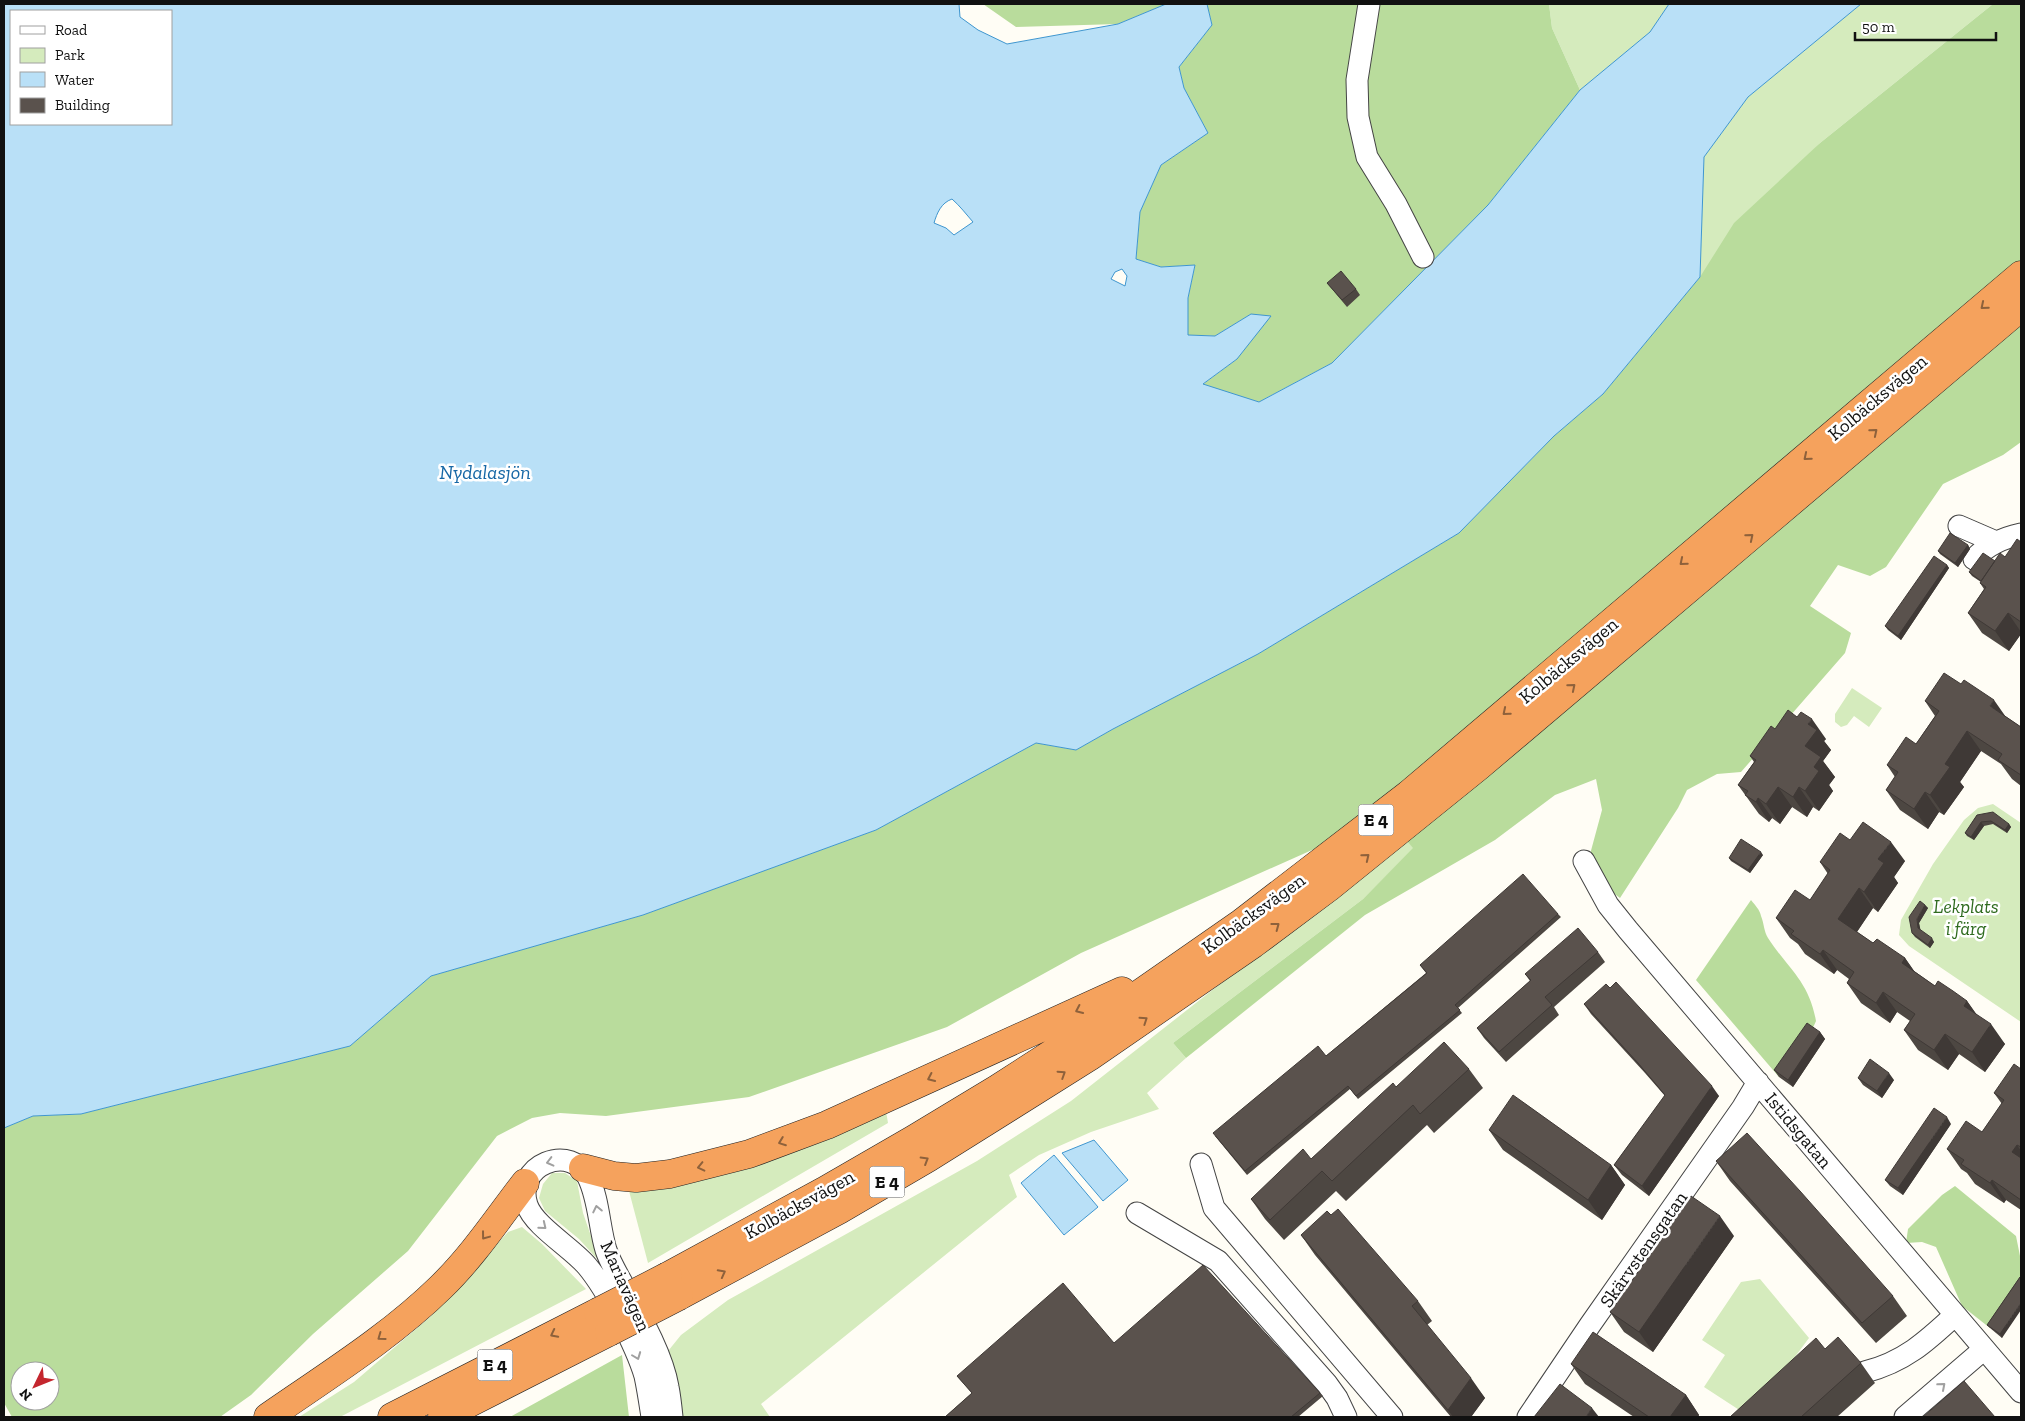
<svg xmlns="http://www.w3.org/2000/svg" width="2025" height="1421" viewBox="0 0 2025 1421" font-family="'Zilla Slab',serif">
<rect width="100%" height="100%" fill="#fffdf5"/>
<path fill="#d5ebbd" d="M1549 4H1669L1650 32 1580 90 1552 28Z
M1861 4H1993L1820 143 1700 277 1704 157 1748 97Z
M1852 688 1882 708 1869 727 1854 716 1847 725 1841 727 1835 722V714Z
M1993 804 2021 823V1022L1909 946 1899 935 1901 920 1933 864 1964 820 1978 808Z
M1405 839 1414 848 1363 899 1173 1043 1186 1058 1147 1093 1159 1109 1091 1132 1039 1155 1009 1175 1017 1197 761 1404 770 1417H672L660 1361 681 1335 728 1300 977 1161 1071 1101Z
M886 1111 888 1123 648 1263 629 1191Z
M552 1173H565L577 1181 583 1213 600 1262 579 1239 545 1211 539 1198 543 1184Z
M522 1227 542 1244 586 1289 340 1417H299L354 1382 430 1317 508 1232Z
M1760 1279 1809 1338 1750 1417 1704 1387 1725 1355 1702 1340 1741 1282Z"/>
<path fill="#b9dc9c" fill-rule="evenodd" d="M983 4H1166L1118 24 1016 27Z
M1207 4H1549L1552 28 1580 90 1488 205 1332 363 1259 402 1202 385 1237 359 1251 314 1215 336 1188 335V298L1195 265 1161 267 1136 259 1140 212 1161 165 1208 133 1184 88 1179 67 1212 25Z
M1993 4H2021V442L2003 455 1943 484 1886 567 1870 576 1838 565 1810 606 1851 633 1845 653 1741 772 1717 774 1687 790 1678 808 1620 898 1604 886 1589 858 1602 810 1596 779 1555 795 1495 840 1365 915 1186 1058 1173 1043 1363 899 1413 848 1386 817 1081 953 947 1027 749 1097 606 1116 560 1113 532 1118 497 1136 408 1251 313 1334 251 1395 220 1417H12L4 1403V1128L33 1116 81 1114 350 1046 431 976 643 915 876 830 1036 743 1076 750 1113 729 1258 654 1459 533 1554 436 1603 394 1700 277 1734 223 1820 143ZM20 1371H50V1401H20Z
M1751 900C1755 905 1760 910 1761 916 1764 923 1764 932 1768 938 1788 969 1809 981 1816 1021L1812 1030 1779 1077 1696 980Z
M1955 1186 2016 1236 2021 1261V1282L1990 1328 1962 1306 1936 1247 1922 1242 1906 1243 1908 1229 1942 1195Z
M622 1355 629 1417H510Z"/>
<path fill="#b9e0f7" stroke="#3f96cf" fill-rule="evenodd" d="M4 4H959L960 17 978 30 1007 44 1118 24 1166 4H1207L1212 25 1179 67 1184 88 1208 133 1161 165 1140 212 1136 259 1161 267 1195 265 1188 298V335L1215 336 1251 314 1271 316 1237 359 1203 384 1259 402 1332 363 1488 205 1580 90 1650 32 1669 4H1861L1748 97 1704 157 1700 277 1603 394 1554 436 1459 533 1258 654 1113 729 1076 750 1036 743 876 830 643 915 431 976 350 1046 81 1114 33 1116 4 1128ZM11 11H171V124H11ZM952 199C960 206 966 214 973 222L954 235 946 228 934 223C937 213 941 203 952 199ZM1122 269 1127 276 1125 286 1111 279 1115 272Z
M1094 1140 1128 1180 1103 1201 1062 1153Z
M1054 1155 1098 1207 1064 1235 1021 1183Z"/>
<g fill="none" stroke-linecap="round" stroke-linejoin="round">
<defs>
<path id="minor" d="M1369 4 1357 80 1358 117 1367 157 1396 204 1423 257
M1959 526 1996 542
M1974 559C1987 545 2002 538 2021 534
M1584 861 1608 905 1628 930 2021 1392
M1201 1164 1214 1208 1392 1417
M1137 1213 1218 1261 1327 1384 1337 1398 1346 1417
M1865 1372C1904 1362 1926 1342 1955 1315
M652 1417C650 1404 648 1390 645 1376 636 1346 607 1290 587 1266 572 1248 534 1226 527 1205 521 1187 529 1170 546 1163 563 1156 580 1162 588 1177 599 1199 599 1227 606 1250 611 1265 621 1280 628 1294 643 1321 663 1357 668 1387 670 1397 671 1407 672 1417
M1528 1417 1590 1325 1743 1107 1758 1082
M1905 1417 1983 1350"/>
<path id="highway" d="M583 1168 614 1176 636 1178 670 1174 749 1154 827 1125 1122 991
M668 1276 824 1191 914 1139 997 1089 1076 1038 1240 924 1409 794 2021 275
M679 1296 839 1210 928 1158 1089 1057 1253 944 1328 888 1479 766 2021 307
M268 1417C327 1376 390 1337 441 1287 473 1256 498 1218 525 1183
M392 1417 598 1312
M442 1417 609 1332"/>
</defs>
<use href="#minor" stroke="#444" stroke-width="23"/>
<use href="#highway" stroke="#222" stroke-width="29"/>
<use href="#minor" stroke="#fff" stroke-width="21"/>
<use href="#highway" stroke="#f5a25d" stroke-width="28"/>
<defs>
<path id="highway-bridge" d="M598 1312 668 1276
M609 1332 679 1296"/>
</defs>
<use href="#highway-bridge" stroke="#222" stroke-width="29" stroke-linecap="butt"/>
<use href="#highway-bridge" stroke="#f5a25d" stroke-width="28"/>
</g>
<path fill="#4d4742" d="M1327 283 1356 289 1360 295 1347 307Z
M2021 542V634L2009 651 1982 633 1968 613 1984 589 1980 583 1981 582 1972 576 1969 572 2005 557Z
M1968 545 1970 549 1958 567 1940 554 1938 551Z
M1947 565 1949 568 1901 640 1888 630 1885 626Z
M1925 701 2005 716 2021 727V726V786L2012 779 2001 764 1981 751 1960 782 1964 787 1944 815 1939 812 1928 829 1900 810 1886 790 1895 777 1887 765 1916 744 1935 716Z
M1775 729 1826 739 1824 741 1831 750 1823 761 1835 777 1829 785 1833 791 1819 811 1813 807 1807 817 1792 807 1780 824 1772 818 1769 822 1759 814 1738 785 1754 762 1750 756Z
M1977 815 2009 824 2011 827 2007 833 1993 824 1984 826 1974 840 1967 836 1965 833Z
M1850 840 1905 861 1894 877 1898 883 1878 912 1873 908 1857 932 1873 943 1905 958 1914 971 1935 986 1967 1001 1977 1015 2005 1044 1985 1072 1959 1054 1948 1070 1918 1050 1904 1030 1910 1021 1897 1012 1890 1023 1861 1003 1847 983 1849 979 1837 970 1834 974 1805 954 1798 944 1790 938 1776 918 1810 900 1828 874 1820 862Z
M1763 855 1750 873 1731 861 1729 858Z
M1925 905 1928 908 1919 923 1920 930 1934 942 1930 948 1915 937 1912 933Z
M1558 914 1561 917 1458 1008 1462 1013 1358 1099 1350 1089 1247 1175 1215 1136 1326 1056 1426 973 1420 965Z
M1598 952 1605 962 1554 1007 1559 1015 1506 1062 1484 1038 1477 1028 1530 981 1525 974Z
M1584 1004 1719 1096 1649 1196 1622 1175 1614 1165 1665 1096 1645 1073 1591 1014Z
M1820 1032 1825 1039 1793 1087 1779 1077 1774 1070Z
M1469 1069 1483 1088 1434 1133 1427 1125 1346 1201 1336 1191 1284 1240 1265 1219 1251 1199 1311 1159 1396 1087Z
M2021 1069V1210L2006 1200 2004 1203 1975 1184 1967 1173 1961 1169 1947 1149 1982 1132 2002 1104 1994 1093Z
M1858 1078 1894 1080 1882 1098 1863 1085Z
M1951 1124 1903 1195 1890 1186 1885 1180Z
M1489 1130 1611 1165 1625 1185 1602 1220 1503 1150Z
M1716 1161 1893 1296 1907 1316 1876 1343 1730 1181Z
M1301 1235 1418 1301 1432 1321 1427 1325 1485 1398 1471 1417H1451L1315 1255Z
M1734 1236 1653 1352 1624 1332 1610 1312Z
M2020 1277 2002 1338 1990 1328 1987 1325Z
M1114 1343 1320 1393 1323 1396 1298 1417H945L972 1393 957 1376Z
M1825 1349 1861 1363 1875 1383 1837 1417H1730Z
M1571 1364 1686 1395 1699 1415 1698 1417H1634L1585 1384Z"/>
<path fill="#3f3936" d="M1968 545 1970 549 1958 567 1955 563Z
M1947 565 1949 568 1901 640 1898 636Z
M2008 613 2021 632V634L2009 651 1995 631Z
M1994 700 2008 720 1990 706Z
M1812 719 1826 739 1824 741 1831 750 1823 761 1835 777 1829 785 1833 791 1819 811 1805 791 1814 767 1805 746 1808 724Z
M1967 731 1981 751 1960 782 1964 787 1944 815 1930 795 1945 764Z
M1778 787 1792 807 1780 824 1766 804Z
M1799 787 1813 807 1807 817 1793 797Z
M1925 792 1939 812 1928 829 1914 809Z
M1758 798 1772 818 1769 822 1756 802Z
M1981 822 1984 826 1974 840 1971 837Z
M2009 824 2011 827 2007 833 2005 830Z
M1891 842 1905 861 1894 877 1898 883 1878 912 1864 892 1878 859Z
M1761 852 1763 855 1750 873 1748 870Z
M1859 888 1873 908 1852 939 1838 919Z
M1925 905 1928 908 1919 923 1921 932 1918 928 1917 919Z
M1932 938 1934 942 1930 948 1928 945Z
M1823 950 1837 970 1834 974 1820 954Z
M1905 958 1919 978 1902 963Z
M1883 992 1897 1012 1890 1023 1876 1003Z
M1967 1001 1981 1021 1964 1006Z
M1991 1024 2005 1044 1985 1072 1972 1052Z
M1820 1032 1825 1039 1793 1087 1788 1080Z
M1945 1034 1959 1054 1948 1070 1934 1050Z
M1889 1073 1894 1080 1882 1098 1877 1091Z
M1712 1086 1719 1096 1649 1196 1642 1186Z
M1947 1117 1951 1124 1903 1195 1898 1188Z
M2017 1145 2021 1151V1164L2012 1152Z
M1611 1165 1625 1185 1602 1220 1588 1200Z
M1992 1180 2006 1200 2004 1203 1990 1183Z
M1720 1216 1734 1236 1653 1352 1639 1332Z
M2021 1303V1310L2002 1338 2000 1334Z
M1471 1378 1485 1398 1471 1417H1453L1448 1410Z
M1686 1395 1699 1415 1698 1417H1670Z
M1592 1408 1599 1417H1586Z"/>
<path fill="#5a524d" stroke="#3f3936" d="M1341 271 1356 289 1342 300 1327 283Z
M1950 533 1968 545 1955 563 1938 551Z
M2017 539 2021 542V622L2008 613 1995 631 1968 613 1986 587 1980 583 2000 553 2005 557Z
M1983 553 1995 561 1981 581 1969 572Z
M1934 556 1947 565 1898 636 1885 626Z
M1944 673 1961 684 1964 680 1994 700 1990 706 2021 727V726V775L1998 760 2002 754 1967 731 1945 764 1950 767 1930 795 1925 792 1914 809 1886 790 1898 772 1887 765 1906 737 1916 744 1939 711 1925 701Z
M1788 710 1797 717 1801 712 1812 719 1808 724 1817 730 1805 746 1821 757 1814 767 1819 771 1805 791 1799 787 1793 797 1778 787 1766 804 1758 798 1756 802 1745 795 1748 791 1738 785 1756 760 1750 756 1771 726 1775 729Z
M1993 812 2009 824 2005 830 1991 821 1981 822 1971 837 1965 833 1977 815Z
M1863 822 1891 842 1878 859 1884 863 1864 892 1859 888 1838 919 1873 943 1877 939 1905 958 1902 963 1935 986 1938 981 1953 991 1967 1001 1964 1006 1991 1024 1972 1052 1945 1034 1934 1050 1904 1030 1915 1014 1883 992 1876 1003 1847 983 1854 972 1823 950 1820 954 1791 934 1794 931 1776 918 1795 890 1810 900 1830 870 1820 862 1840 833 1850 840Z
M1741 839 1761 852 1748 870 1729 858Z
M1523 874 1558 914 1455 1005 1460 1010 1356 1096 1348 1086 1245 1171 1213 1133 1318 1046 1326 1056 1427 973 1420 965Z
M1920 901 1925 905 1917 919 1918 928 1932 938 1928 945 1912 933 1909 917Z
M1578 928 1598 952 1545 997 1552 1005 1499 1052 1477 1028 1531 980 1525 974Z
M1616 982 1712 1086 1642 1186 1614 1165 1665 1095 1638 1063 1584 1004 1606 984 1610 988Z
M1807 1023 1820 1032 1788 1080 1774 1070Z
M1444 1042 1469 1069 1420 1114 1413 1105 1332 1181 1322 1171 1270 1220 1251 1199 1303 1149 1311 1159 1393 1083 1396 1087Z
M1870 1059 1889 1073 1877 1091 1858 1078Z
M2014 1064 2021 1069V1147L2017 1145 2012 1152 2021 1158V1200L1992 1180 1990 1183 1961 1164 1964 1160 1947 1149 1966 1121 1982 1132 2004 1100 1994 1093Z
M1513 1095 1611 1165 1588 1200 1489 1130Z
M1934 1108 1947 1117 1898 1188 1885 1180Z
M1747 1133 1800 1191 1893 1296 1862 1323 1716 1161Z
M1691 1196 1720 1216 1639 1332 1610 1312Z
M1338 1209 1418 1301 1412 1306 1471 1378 1448 1410 1301 1235 1327 1211 1331 1215Z
M1203 1265 1320 1393 1291 1417H945L972 1393 957 1376 1063 1283 1114 1343Z
M2020 1277 2021 1279V1303L2000 1334 1987 1325Z
M1593 1332 1686 1395 1670 1417H1649L1571 1364Z
M1838 1337 1861 1363 1801 1417H1730L1816 1338 1825 1349Z
M1964 1381 1995 1417H1923Z
M1560 1384 1592 1408 1586 1417H1534Z"/>
<defs><path id="oneway-chevron" d="M-2-3.5L2.5 0L-2 3.5" fill="none" stroke-width="1.6" stroke-linecap="round" stroke-linejoin="round" transform="scale(1.25)"/></defs>
<g stroke="#8e613b">
<use href="#oneway-chevron" transform="translate(1984 306) rotate(140)"/>
<use href="#oneway-chevron" transform="translate(1874 432) rotate(-40)"/>
<use href="#oneway-chevron" transform="translate(1807 457) rotate(140)"/>
<use href="#oneway-chevron" transform="translate(1750 537) rotate(-40)"/>
<use href="#oneway-chevron" transform="translate(1683 562) rotate(140)"/>
<use href="#oneway-chevron" transform="translate(1572 687) rotate(-40)"/>
<use href="#oneway-chevron" transform="translate(1506 712) rotate(140)"/>
<use href="#oneway-chevron" transform="translate(1366 857) rotate(-39)"/>
<use href="#oneway-chevron" transform="translate(1276 926) rotate(-37)"/>
<use href="#oneway-chevron" transform="translate(1079 1010) rotate(155)"/>
<use href="#oneway-chevron" transform="translate(1144 1020) rotate(-34)"/>
<use href="#oneway-chevron" transform="translate(1062 1074) rotate(-33)"/>
<use href="#oneway-chevron" transform="translate(931 1078) rotate(155)"/>
<use href="#oneway-chevron" transform="translate(782 1142) rotate(159)"/>
<use href="#oneway-chevron" transform="translate(925 1160) rotate(-31)"/>
<use href="#oneway-chevron" transform="translate(701 1167) rotate(167)"/>
<use href="#oneway-chevron" transform="translate(485 1236) rotate(127)"/>
<use href="#oneway-chevron" transform="translate(722 1273) rotate(-28)"/>
<use href="#oneway-chevron" transform="translate(554 1334) rotate(153)"/>
<use href="#oneway-chevron" transform="translate(381 1337) rotate(144)"/>
</g>
<g stroke="#a0a0a0">
<use href="#oneway-chevron" transform="translate(550 1162) rotate(166)"/>
<use href="#oneway-chevron" transform="translate(597 1209) rotate(-102)"/>
<use href="#oneway-chevron" transform="translate(543 1226) rotate(39)"/>
<use href="#oneway-chevron" transform="translate(637 1356) rotate(69)"/>
<use href="#oneway-chevron" transform="translate(1942 1386) rotate(-41)"/>
</g>
<g text-anchor="middle" stroke-width="5" stroke-linejoin="round" paint-order="stroke">
<g fill="#fff" stroke="#585858" stroke-width="1">
<rect x="1358.5" y="804.5" width="35" height="31" rx="4"/>
<rect x="869.5" y="1166.5" width="35" height="31" rx="4"/>
<rect x="477.5" y="1349.5" width="35" height="31" rx="4"/>
</g>
<g font-size="18" font-weight="bold" fill="#111">
<text x="1376" y="826">E 4</text>
<text x="887" y="1188">E 4</text>
<text x="495" y="1371">E 4</text>
</g>
<g font-size="19" fill="#111" stroke="#fff">
<text transform="translate(1877 397) rotate(-40)" y="7">Kolbäcksvägen</text>
<text transform="translate(1568 660) rotate(-40)" y="7">Kolbäcksvägen</text>
<text transform="translate(1253 913) rotate(-36)" y="7">Kolbäcksvägen</text>
<text transform="translate(1799 1130) rotate(50)" y="7">Istidsgatan</text>
<text transform="translate(799 1204) rotate(-29)" y="7">Kolbäcksvägen</text>
<text transform="translate(1643 1249) rotate(-55)" y="7">Skärvstensgatan</text>
<text transform="translate(626 1286) rotate(66)" y="7">Mariavägen</text>
</g>
<g font-size="19" font-style="italic" fill="#2f6b1f" stroke="#fff">
<text x="1966" y="913">Lekplats<tspan x="1966" dy="22">i färg</tspan></text>
</g>
<g font-size="20" font-style="italic" fill="#1768a6" stroke="#fff">
<text x="485" y="479">Nydalasjön</text>
</g>
</g>
<rect width="2025" height="1421" fill="none" stroke="#111111" stroke-width="10"/>
<rect x="10" y="10" width="162" height="115" fill="#ffffff" stroke="#a0a0a0"/>
<rect x="20" y="26" width="25" height="8" fill="#ffffff" stroke="#a0a0a0"/>
<text x="55" y="35" font-size="15" fill="#111111">Road</text>
<rect x="20" y="48" width="25" height="15" fill="#d5ebbd" stroke="#a0a0a0"/>
<text x="55" y="60" font-size="15" fill="#111111">Park</text>
<rect x="20" y="72" width="25" height="15" fill="#b9e0f7" stroke="#a0a0a0"/>
<text x="55" y="85" font-size="15" fill="#111111">Water</text>
<rect x="20" y="98" width="25" height="15" fill="#5a524d" stroke="#a0a0a0"/>
<text x="55" y="110" font-size="15" fill="#111111">Building</text>
<g transform="translate(35 1386) rotate(227)"><circle r="24" fill="#ffffff" stroke="#a0a0a0"/>
<path d="M0-4L9 19L0 12L-9 19Z" fill="#c4262e"/>
<text y="-8" font-size="14" font-weight="bold" text-anchor="middle" fill="#111111">N</text>
</g>
<path d="M1855 32v8h141v-8" fill="none" stroke="#111111" stroke-width="2.5"/>
<text x="1862" y="32" font-size="15" fill="#111111" stroke="#ffffff" stroke-width="4" paint-order="stroke">50 m</text>
</svg>
